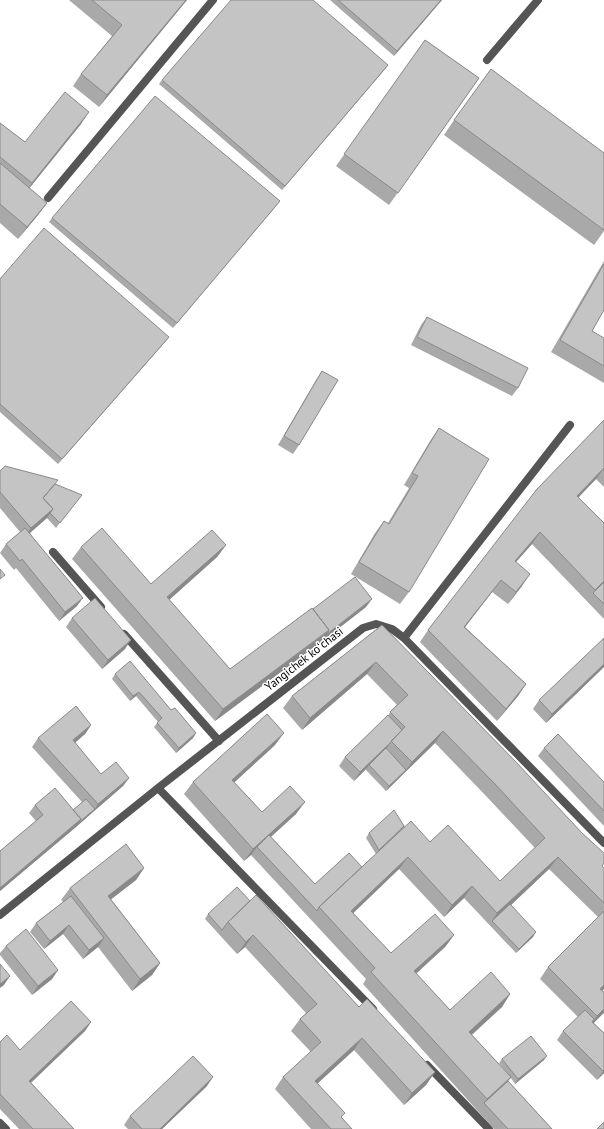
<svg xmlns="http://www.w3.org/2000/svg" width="604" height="1129" viewBox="0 0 604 1129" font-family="'PT Sans',sans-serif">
<rect width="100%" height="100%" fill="#fff"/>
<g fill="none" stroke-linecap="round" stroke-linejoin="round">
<path stroke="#555" stroke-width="8" d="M487 60 538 0
M48 198 213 0"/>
<path stroke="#555" stroke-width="8" d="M53 552 101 607
M124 634 219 741
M404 638 570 425
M158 788 373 1009
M0 915 158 788 363 628 376 624 392 629 404 638 604 843
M427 1065 489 1129
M0 1123 6 1129"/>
</g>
<path fill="#a9a9a9" d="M69 0H187L99 107 73 86 81 74 112 36Z
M330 0H442L394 56Z
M425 40 479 78 389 205 336 166Z
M388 65 385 69 282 190 159 84 162 80Z
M454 120 604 153V231L594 245 444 135Z
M0 123 25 142 81 124 29 188 47 203 38 215 18 239 0 223Z
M276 206 173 328 49 222 52 218Z
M604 261V310L592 331 604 338V383L551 352Z
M0 279 169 337 165 342 58 464 0 412Z
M427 317 518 388 512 396 411 345 421 325Z
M322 371 299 445 293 454 278 445 316 380Z
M604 420V487L596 479 578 498 604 523V619L532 544 516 562 522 586 508 604 492 592 465 627 526 684 518 696 497 721 420 642 428 630Z
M439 428 409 592 400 604 351 574 375 533 384 521 388 523 409 488 404 485 430 441Z
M0 471 55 484 78 499 56 528 47 518 30 533 77 606 59 621 16 568 14 570 0 553 6 544 20 532 0 508Z
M226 545 217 557 169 600 230 669 313 609 366 607 321 642 215 721 72 559 81 547 151 584Z
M72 618 125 649 102 669 66 627Z
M382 625 604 868V989L602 990 604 992V1012L594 1023 604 1033V1073L597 1080 557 1040 563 1031 578 1017 540 979 548 967 598 917 549 869 511 905 533 937 516 953 464 898 444 917 399 869 353 913 391 953 454 935 445 947 416 974 450 1010 510 994 502 1007 472 1035 509 1075 499 1063 502 1059 544 1060 515 1084 511 1078 508 1081 552 1129H494L363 984 366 979 251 855 244 861 184 794 193 782 275 745 234 782 262 812 296 814 271 837 315 884 362 867 376 854 366 838 369 833 404 826 430 842 500 881 535 848 486 796 435 743 386 791 366 770V769L354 781 339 766 345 757 388 716 390 712 397 705 367 674 302 730 283 708 292 696Z
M604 667 546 723 533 709 539 700Z
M115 674 171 710 196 733 193 738 176 753 154 727 158 722 136 696 130 701 112 679Z
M91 725 85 734 75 743 101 774 129 778 123 786 0 891V851L36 821 29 813 35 805 73 810 82 802 32 747 38 738Z
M544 748 604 782V826L538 756Z
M144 868 136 880 111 899 160 963 152 975 132 991 98 947 83 959 63 934 44 949 30 932 36 923 63 902 61 900 70 888Z
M250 901 359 1007 435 1072 426 1085 404 1105 354 1050 317 1084 342 1118 352 1129H311L275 1089 283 1077 311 1052 291 1031 300 1019 306 1013 245 947 237 954 205 919 208 914Z
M6 946 58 970 52 979 32 995 0 955V953Z
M91 1022 85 1031 31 1083 74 1129H19L0 1109V1042L20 1050Z
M207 1086 162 1129H128L124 1125 130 1116Z"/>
<path fill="#898989" d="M186 0H187L99 107 107 95Z
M441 0H442L394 56 397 51Z
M388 65 385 69 282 190 285 186Z
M89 112 81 124 24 195 32 183Z
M280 201 276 206 173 328 177 323Z
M47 203 38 215 18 239 27 227Z
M169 337 165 342 58 464 62 459Z
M604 468 596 479 568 508 577 496Z
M53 509 47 518 25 537 31 528Z
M540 532 532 544 506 573 515 561Z
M226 545 217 557 159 609 167 597Z
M530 574 522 586 508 604 516 592Z
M501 580 492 592 456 639 464 627Z
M83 598 77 606 59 621 65 612Z
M372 599 366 607 321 642 215 721 223 709Z
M131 640 125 649 102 669 108 660Z
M376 662 367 674 302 730 310 718Z
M604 664V667L546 723 552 714Z
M526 684 518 696 497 721 506 709Z
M139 692 136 696 130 701 133 696Z
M91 725 85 734 67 749 73 740Z
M443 731 435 743 386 791 389 786 406 770 412 762Z
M196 733 193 738 176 753 179 748Z
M284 733 275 745 224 792 232 780Z
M390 743 384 752 369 765 366 769 354 781 360 772Z
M129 778 123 786 92 813 98 804Z
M305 802 296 814 258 848 257 847 251 855 244 861 253 849Z
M95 809 92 813 75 828 78 823Z
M81 819 75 828 0 891V888Z
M408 857 399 869 343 923 351 911Z
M558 857 549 869 493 922 492 921 497 913Z
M144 868 136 880 100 908 108 896Z
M472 886 464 898 444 917 452 905Z
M69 925 63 934 44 949 50 941Z
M536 932 533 937 516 953 519 949Z
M253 935 245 947 237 954 246 942Z
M454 935 445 947 405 983 414 971Z
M104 938 98 947 83 959 89 950Z
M160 963 152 975 132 991 140 979Z
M58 970 52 979 32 995 38 986Z
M10 976 4 985 0 988V984Z
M604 985V989L592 1001 600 989Z
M510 994 502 1007 461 1044 469 1032Z
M604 1009V1013L588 1028 597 1016Z
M91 1022 85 1031 23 1090 29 1081Z
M362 1038 354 1050 307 1093 315 1081Z
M547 1056 544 1060 515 1084 518 1079Z
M604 1070V1073L597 1080Z
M435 1072 426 1085 404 1105 412 1093Z
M213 1077 207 1086 162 1129H160Z
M511 1077 502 1089 484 1103 487 1099Z"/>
<path fill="#c4c4c4" stroke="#898989" d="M92 0H186L107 95 81 74 122 25Z
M231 0H313L388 65 285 186 162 80Z
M338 0H441L397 51Z
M425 40 479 78 398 193 344 154Z
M491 69 604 153V230L454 120Z
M65 92 89 112 32 183 0 157V123L25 142Z
M155 96 280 201 177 323 52 218Z
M0 163 47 203 27 227 0 204Z
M44 228 169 337 62 459 0 404V279Z
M604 264V310L592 331 604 338V366L560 340Z
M427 317 528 368 518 388 417 337Z
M322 371 338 380 299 445 284 436Z
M604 420V468L577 496 604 523V581L595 590 540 532 515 561 530 574 516 592 501 580 464 627 526 684 506 709 428 630 537 489Z
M439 428 489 459 409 592 359 562 384 521 389 524 418 476 412 473Z
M5 466 58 480 43 498 53 509 31 528 0 492V471Z
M55 484 82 495 60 523 50 513 53 509 43 498Z
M25 528 83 598 65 612 22 559 20 561 6 544Z
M102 528 151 584 212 530 226 545 167 597 230 669 312 608 329 630 223 709 81 547Z
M0 569 5 575 0 579Z
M355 577 372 599 327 634 329 630 313 609Z
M604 582V604L593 593Z
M95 598 131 640 108 660 72 618Z
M382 625 517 763 582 833 604 853V863L602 866 604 868V903L558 857 497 913 472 886 452 905 408 857 351 911 391 953 435 914 454 935 414 971 450 1010 491 972 510 994 469 1032 511 1077 487 1099 371 972 375 968 319 907 411 821 430 842 448 825 500 881 545 838 495 784 443 731 412 762 391 741 405 727 390 712 408 695 376 662 310 718 292 696Z
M604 638V664L552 714 539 700Z
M130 661 171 710 175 708 196 733 179 748 157 723 162 718 139 692 133 696 115 674Z
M76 706 91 725 73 740 101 774 116 762 129 778 98 804 38 738Z
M267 714 284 733 232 780 262 812 290 786 305 802 253 849 193 782Z
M388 715 402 730 390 743 360 772 345 757Z
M558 734 604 782V811L544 748Z
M386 748 406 770 389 786 369 765Z
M55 788 81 819 0 888V851L43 815 35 805Z
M86 799 95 809 78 823 81 819 73 810Z
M394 810 404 826 379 850 369 833Z
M269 835 315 884 349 853 362 867 319 907 317 911 257 847Z
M126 844 144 868 108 896 160 963 140 979 70 888Z
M237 887 250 901 228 922 222 930 208 914Z
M256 895 359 1007 367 999 435 1072 412 1093 362 1038 315 1081 345 1113 341 1117 352 1129H331L283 1077 321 1042 300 1019 317 1004 253 935 246 942 228 922Z
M71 896 104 938 89 950 69 925 50 941 36 923Z
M510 904 536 932 519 949 492 921Z
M604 911V985L600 989 604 992V1009L597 1016 548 967Z
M26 929 58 970 38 986 6 946Z
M0 964 10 976 0 984Z
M71 1001 91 1022 29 1081 74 1129H33L0 1094V1042L7 1035 20 1050Z
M585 1010 594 1019 592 1022 604 1033V1070L603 1071 563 1031Z
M531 1036 547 1056 518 1079 502 1059Z
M193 1056 213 1077 160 1129H142L130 1116Z
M508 1081 552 1129H508L484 1103Z
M604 1122V1129H597Z"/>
<g text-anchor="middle" stroke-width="3" stroke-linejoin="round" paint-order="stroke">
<g font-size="12" fill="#000" stroke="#fff">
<text transform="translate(304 659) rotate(-38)" y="4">Yangichek koʻchasi</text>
</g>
</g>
</svg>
